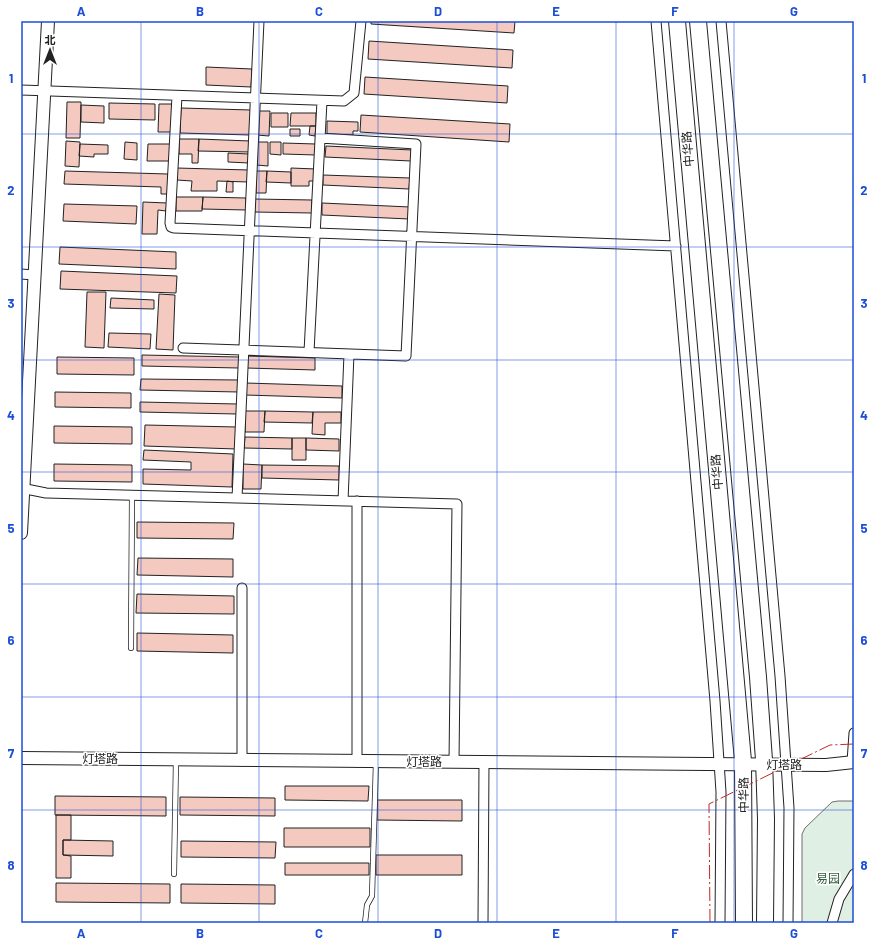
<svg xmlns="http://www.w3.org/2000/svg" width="875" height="944" viewBox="0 0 875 944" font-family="Barlow,'Noto Sans SC',sans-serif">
<rect width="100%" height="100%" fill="#fff"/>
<path fill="#e0efe3" stroke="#6f6f6f" d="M838 801H854V923H802V834L805 828 832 802Z"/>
<path fill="#f3c9c0" stroke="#222" d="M371 21H515L514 33 371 24Z
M369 41 513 50 512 68 368 59Z
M206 67 252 69 251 87 206 85Z
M365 77 508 86 507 103 364 94Z
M67 102H81L80 138H66Z
M109 103 155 104V120L109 119Z
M159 104H174L171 132H158Z
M81 105 104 106V123L81 122Z
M181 108 251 110 250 135 180 133Z
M258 111H270L269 136 257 135Z
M271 113H288V127H271Z
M291 113H316V126H290Z
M361 115 510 124 509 142 360 132Z
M327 121 358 122V131H353V135L327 134Z
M310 126H316L315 136 309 135Z
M290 129H300V136H290Z
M179 139H199L198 163H192V154H179Z
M199 139 250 141V152L198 151Z
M66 141 80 142 79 167 65 166Z
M125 142 137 143V160L124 159Z
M257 142H268V166L256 165Z
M270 142H281V155L270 154Z
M283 143 316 144V155L283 154Z
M80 144 108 145V154H94V157L79 156Z
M148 144H170V161H147Z
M326 146 412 150 411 161 325 157Z
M228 153 249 154V163L228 162Z
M177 168 249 170 248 182 217 181V191H191L192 181 177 180Z
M291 168 316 169 315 181H309V186H291Z
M65 171 168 174V194H161V187L64 184Z
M256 171H267L266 193H256Z
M267 171 291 172V183L266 182Z
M323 175 410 178 409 189 323 185Z
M227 181 233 182V192H226Z
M176 197H203L202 211H176Z
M203 197 246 198V210L202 209Z
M254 199 312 200V213L254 212Z
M143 202 167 203 166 211 158 210 157 234H142Z
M322 203 410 207 409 219 322 215Z
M64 204 137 206 136 224 63 221Z
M60 247 176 252V269L59 264Z
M61 271 177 276 176 293 60 289Z
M87 292H106L104 348 85 347Z
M159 294 175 295 173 350 156 349Z
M111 298 154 300V309L110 308Z
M109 333 151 334 150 349 108 347Z
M142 355 239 357V368L142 366Z
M246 356 315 358V370L246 368Z
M57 357 134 358V375L57 374Z
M141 379 239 380V392L140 390Z
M246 383 342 386V398L245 395Z
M55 392 131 393V408L55 407Z
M140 402 238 404 237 414 140 412Z
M245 411H265L264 432H245Z
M265 411 313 412 312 423 264 422Z
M313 412H341V423H325V435L312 434Z
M145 425 237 427V449L144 446Z
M54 426 132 427V444L54 443Z
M245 437 292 438V449L244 448Z
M292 438H306V460H292Z
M306 438 339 439V451L306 450Z
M144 450 233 454 232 487 143 484V469L191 470V462L143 460Z
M54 464 132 465V482L54 481Z
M243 464 262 465 261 489H243Z
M262 465 339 466V480L262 478Z
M137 522 234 523 233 539 137 538Z
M138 558 233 559V577L137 575Z
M137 594 234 596V614L136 613Z
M137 633 233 635V653L137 651Z
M285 786H369L368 801 285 800Z
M55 796 166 797V816L55 815Z
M180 797 275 798V816L180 815Z
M377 800H462V821L377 820Z
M56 815H71V840H63V855L71 856V878H56Z
M284 828H370V847H284Z
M63 840 113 841V856L63 855Z
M181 841 276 842 275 858 181 857Z
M376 855H462V875H376Z
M285 863H369V875H285Z
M56 883 170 884V903L56 902Z
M181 884 275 885V904L181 903Z"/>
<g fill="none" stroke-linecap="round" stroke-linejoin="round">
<defs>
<path id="lane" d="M131 648 132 495
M174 874 176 760
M365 923 367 905 372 896 376 762"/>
<path id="street" d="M656 21 715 701 721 792 720 923
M721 21 780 676 789 808 788 923
M21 90 344 101 354 93 361 21
M177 96 170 223 171 227 174 228 676 246
M21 274 34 275
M183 348 406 356 416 144 320 138
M309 352 322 101
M21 488 46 493 457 504 454 762
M237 498 259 21
M343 501 349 354
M357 501V762
M242 761V588
M852 762 854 733
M483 923 484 762
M832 923 839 899 854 874"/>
<path id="secondary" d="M21 533 48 21
M21 758 826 765 854 762"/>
<path id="highway" d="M677 21 743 761 744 923
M698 21 758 677 764 760 766 819 765 923"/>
</defs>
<use href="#lane" stroke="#222" stroke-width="6"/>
<use href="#street" stroke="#222" stroke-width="11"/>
<use href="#secondary" stroke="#222" stroke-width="14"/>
<use href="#highway" stroke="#222" stroke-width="18"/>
<use href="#lane" stroke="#fff" stroke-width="4.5"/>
<use href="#street" stroke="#fff" stroke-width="9"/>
<use href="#secondary" stroke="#fff" stroke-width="12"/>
<use href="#highway" stroke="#fff" stroke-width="16"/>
<path stroke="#c62828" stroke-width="1" stroke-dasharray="14 3 2 3" stroke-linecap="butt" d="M710 923 709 804 830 745 854 744"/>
</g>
<path fill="none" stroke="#1d4ed8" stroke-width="1" stroke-opacity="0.55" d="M141 21V923M259 21V923M378 21V923M497 21V923M616 21V923M734 21V923M21 134H854M21 247H854M21 360H854M21 472H854M21 584H854M21 697H854M21 810H854"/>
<g text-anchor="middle" stroke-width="3" stroke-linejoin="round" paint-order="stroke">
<g font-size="12" fill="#222" stroke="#fff">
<text transform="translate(688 149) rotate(-95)" y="4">中华路</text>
<text transform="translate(717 472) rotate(-95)" y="4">中华路</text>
<text x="100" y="763">灯塔路</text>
<text x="424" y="766">灯塔路</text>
<text x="784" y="769">灯塔路</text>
<text transform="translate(744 795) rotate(-91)" y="4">中华路</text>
</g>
<g font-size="12" fill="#2f5e38" stroke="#fff">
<text x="828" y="883">易园</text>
</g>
</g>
<rect width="875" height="944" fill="none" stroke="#ffffff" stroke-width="44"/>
<g transform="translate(50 50)" stroke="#ffffff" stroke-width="3" paint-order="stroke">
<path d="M0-3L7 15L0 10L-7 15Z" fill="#222222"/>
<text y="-6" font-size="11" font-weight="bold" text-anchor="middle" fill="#222222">北</text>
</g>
<rect x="22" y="22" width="831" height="900" fill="none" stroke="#1d4ed8" stroke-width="1.5"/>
<g font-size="13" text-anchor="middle" font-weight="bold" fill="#1d4ed8">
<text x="81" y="16">A</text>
<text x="200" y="16">B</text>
<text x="319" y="16">C</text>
<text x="438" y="16">D</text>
<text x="556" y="16">E</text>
<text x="675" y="16">F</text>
<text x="794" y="16">G</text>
<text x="11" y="83">1</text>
<text x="864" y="83">1</text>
<text x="11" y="195">2</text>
<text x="864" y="195">2</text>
<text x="11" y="308">3</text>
<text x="864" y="308">3</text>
<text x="11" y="420">4</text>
<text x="864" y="420">4</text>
<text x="11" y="533">5</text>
<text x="864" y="533">5</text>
<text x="11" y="645">6</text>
<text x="864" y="645">6</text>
<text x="11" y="758">7</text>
<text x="864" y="758">7</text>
<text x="11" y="870">8</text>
<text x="864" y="870">8</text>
<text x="81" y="938">A</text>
<text x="200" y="938">B</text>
<text x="319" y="938">C</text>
<text x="438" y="938">D</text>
<text x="556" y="938">E</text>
<text x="675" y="938">F</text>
<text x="794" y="938">G</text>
</g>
</svg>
